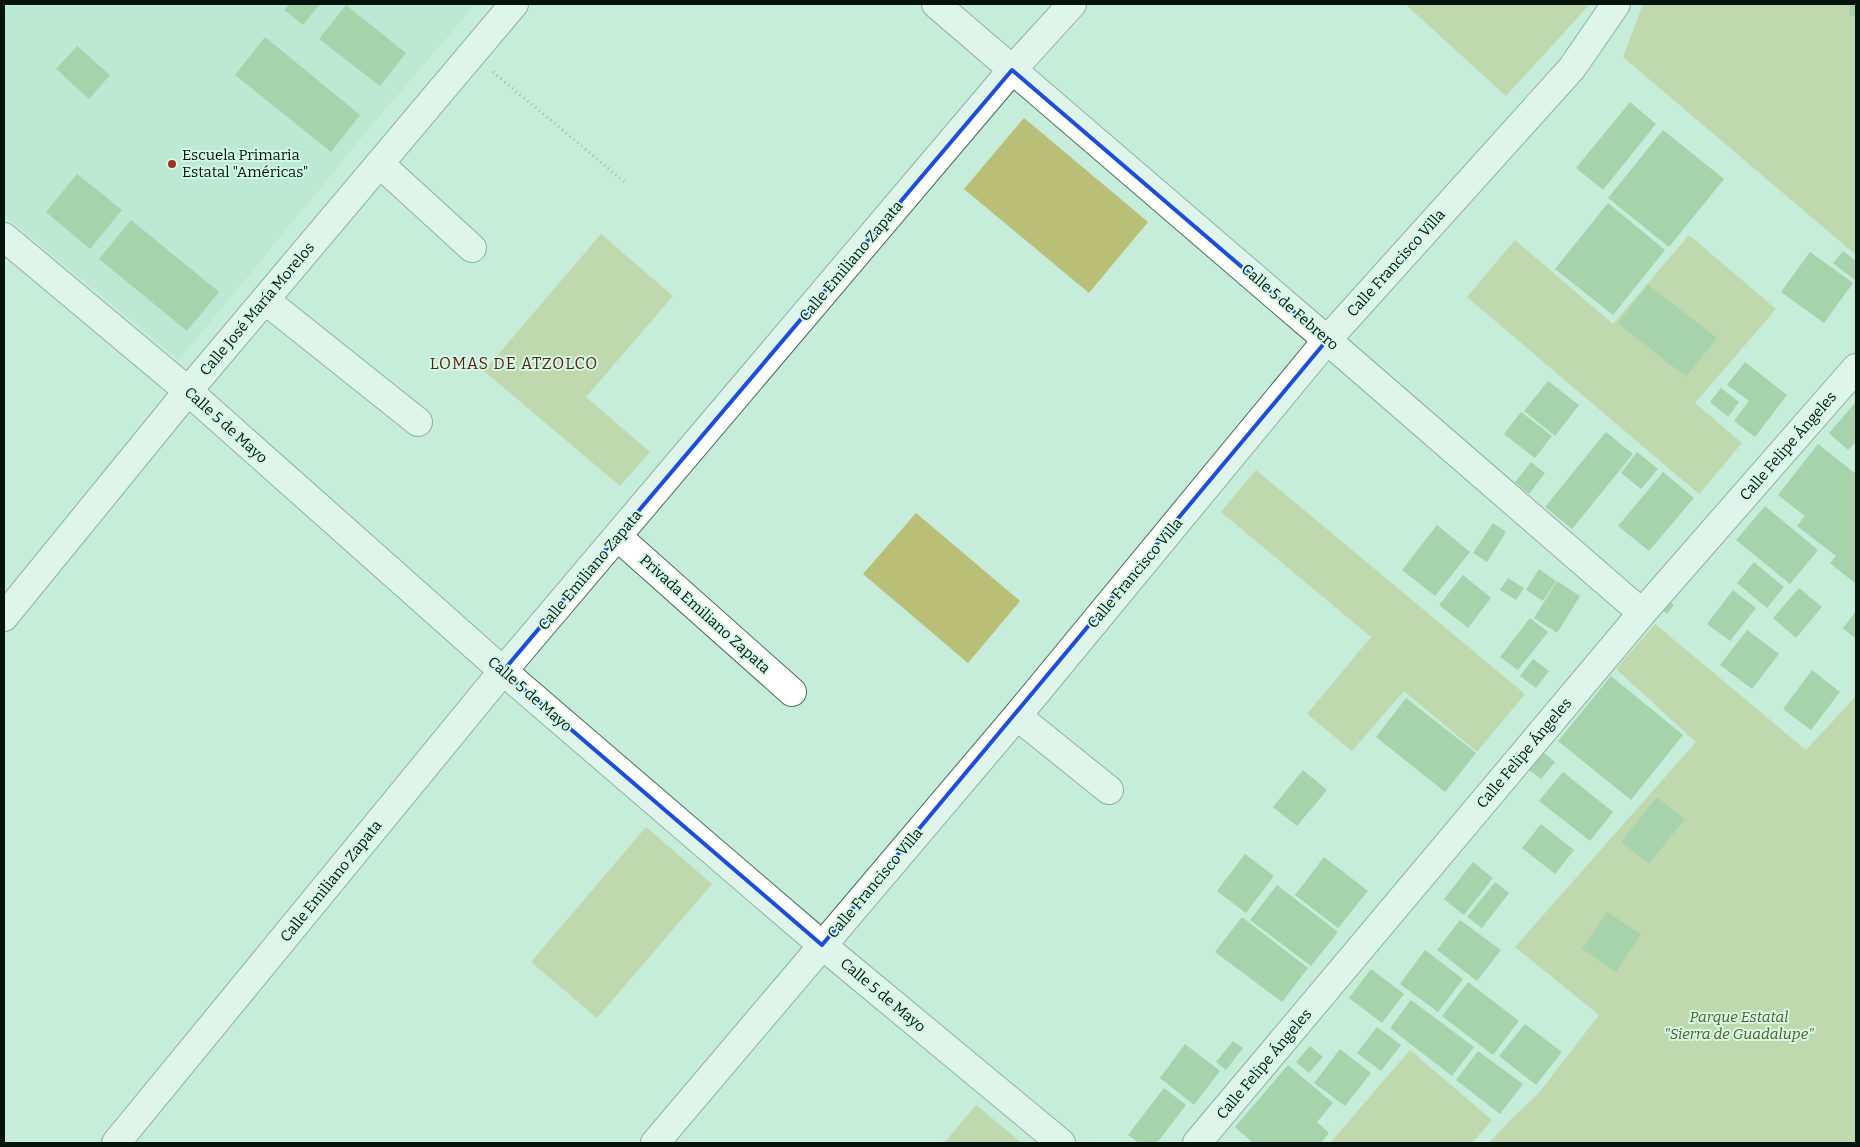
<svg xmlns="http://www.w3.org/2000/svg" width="1860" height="1147" viewBox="0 0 1860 1147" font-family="Bitter,serif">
<rect width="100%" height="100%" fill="#c5edda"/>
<path fill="#b2e2cc" d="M8 4H476L382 113 179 360 4 215V8Z"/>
<path fill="#b9bf76" d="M1405 4H1590L1506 96Z
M1643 4H1856V255L1623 57Z
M1024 118 1148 222 1089 293 964 189Z
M601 234 673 296 586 397 650 452 620 486 484 371Z
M1689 235 1776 309 1695 403 1742 443 1699 494 1467 297 1515 240 1613 324Z
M1256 470 1525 694 1477 752 1404 691 1352 751 1307 714 1371 637 1221 512Z
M916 513 1020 601 968 663 863 574Z
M1655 624 1806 750 1856 696V1143H1489L1508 1122 1537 1095 1599 1015 1515 947 1696 742 1616 669Z
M646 827 712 884 597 1018 531 962Z
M1410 1050 1492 1120 1472 1143H1330Z
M976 1105 1022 1143H944Z"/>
<path fill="#81b471" d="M289 4H320L303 25 284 10Z
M1849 4H1856V16H1850Z
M346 5 406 53 380 86 319 39Z
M265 37 360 115 331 152 235 75Z
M77 46 110 75 89 99 56 69Z
M1630 102 1656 124 1603 190 1576 168Z
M1663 130 1724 179 1669 247 1608 198Z
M77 174 122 210 90 249 46 212Z
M1608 203 1665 250 1613 315 1555 269Z
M131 220 219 292 187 331 99 259Z
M1843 251 1856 261 1855 280 1833 263Z
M1810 252 1853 283 1824 323 1781 292Z
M1648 285 1717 338 1686 377 1618 323Z
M1745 362 1787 395 1755 437 1734 421 1749 401 1727 385Z
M1548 381 1579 405 1555 436 1524 411Z
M1721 388 1739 402 1728 417 1710 402Z
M1856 402V442L1848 450 1829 433Z
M1521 412 1552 436 1535 458 1504 434Z
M1606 432 1633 454 1572 529 1545 507Z
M1818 444 1856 474V584L1830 563 1836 556 1797 526 1805 516 1778 495Z
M1637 452 1658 469 1641 489 1621 473Z
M1531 462 1545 473 1529 494 1515 482Z
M1663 472 1694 498 1649 551 1618 526Z
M1765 506 1818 550 1790 584 1736 540Z
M1493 523 1506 532 1487 562 1473 553Z
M1437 525 1470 552 1435 596 1402 570Z
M1754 562 1784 587 1767 608 1737 583Z
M1539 569 1556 581 1543 601 1526 590Z
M1463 575 1491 598 1468 628 1439 605Z
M1508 578 1524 588 1516 600 1500 590Z
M1557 581 1580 596 1557 633 1534 618Z
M1799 588 1822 607 1796 638 1773 618Z
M1733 590 1756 608 1730 641 1707 624Z
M1666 599 1674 605 1667 614 1659 607Z
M1856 611V639L1843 628Z
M1530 618 1548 632 1518 670 1500 657Z
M1747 630 1779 654 1752 689 1720 665Z
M1533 659 1549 671 1536 688 1520 676Z
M1812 670 1840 692 1811 730 1783 709Z
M1611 676 1683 735 1631 800 1558 741Z
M1406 698 1476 753 1445 792 1376 737Z
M1543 752 1555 762 1541 779 1529 770Z
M1303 770 1327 790 1297 826 1273 807Z
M1563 772 1613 812 1590 841 1539 801Z
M1657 797 1685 819 1649 864 1621 842Z
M1541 824 1574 850 1555 874 1522 848Z
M1245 854 1274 876 1246 913 1217 891Z
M1324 857 1368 891 1338 928 1295 895Z
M1473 862 1493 878 1464 915 1444 899Z
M1495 882 1509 893 1482 928 1467 917Z
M1277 885 1338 932 1311 966 1250 920Z
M1607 912 1641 934 1616 972 1582 949Z
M1242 917 1308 968 1282 1002 1215 952Z
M1460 920 1501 950 1477 981 1437 950Z
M1425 950 1463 979 1438 1012 1400 984Z
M1371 969 1404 994 1382 1023 1349 998Z
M1468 982 1519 1021 1493 1055 1442 1016Z
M1411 1000 1474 1047 1452 1076 1390 1028Z
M1525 1024 1562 1052 1536 1085 1499 1056Z
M1377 1027 1401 1045 1381 1071 1357 1053Z
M1233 1041 1243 1048 1226 1070 1216 1062Z
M1185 1044 1220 1071 1194 1105 1160 1078Z
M1310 1046 1323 1057 1309 1073 1296 1062Z
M1340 1049 1371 1073 1345 1106 1314 1083Z
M1478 1051 1523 1084 1500 1114 1456 1080Z
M1288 1065 1333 1103 1317 1122 1329 1133 1321 1143H1253L1235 1127Z
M1164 1088 1186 1105 1157 1143H1139L1128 1135Z"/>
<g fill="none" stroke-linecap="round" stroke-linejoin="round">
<defs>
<path id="street" d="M936 4 1327 340 1642 613
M380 164 472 248
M4 237 188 391 503 671 822 945 1061 1143
M265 300 418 422
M618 537 792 692
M4 617 188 391 514 4
M1017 716 1109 790
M116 1143 503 671 1012 70 1072 4
M655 1143 1017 716 1327 340 1572 68 1616 4
M1197 1143 1642 613 1856 368"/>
</defs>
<use href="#street" stroke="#496d5d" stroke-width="30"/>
<path stroke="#678376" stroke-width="3" stroke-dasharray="1 4" stroke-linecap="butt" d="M493 72 627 184"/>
<use href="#street" stroke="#fff" stroke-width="28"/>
</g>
<path d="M0 0H1860V1147H0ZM1012 70 1327 340 822 945 503 671Z" fill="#c5edda" fill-opacity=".55" fill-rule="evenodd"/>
<path fill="none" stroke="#1d4ed8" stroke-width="4" stroke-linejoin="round" d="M1012 70 1327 340 822 945 503 671Z"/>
<circle fill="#9e3420" stroke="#d2fae7" stroke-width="2" cx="172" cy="164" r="5"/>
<g text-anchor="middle" stroke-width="4" stroke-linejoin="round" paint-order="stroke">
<g font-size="15" fill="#05130d" stroke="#d2fae7" text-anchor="start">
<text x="182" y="160">Escuela Primaria<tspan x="182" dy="17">Estatal "Américas"</tspan></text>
</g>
<g font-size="15" fill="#05130d" stroke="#d2fae7">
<text transform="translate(851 261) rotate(-50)" y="5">Calle Emiliano Zapata</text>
<text transform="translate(1396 263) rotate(-48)" y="5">Calle Francisco Villa</text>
<text transform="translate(1290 307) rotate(41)" y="5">Calle 5 de Febrero</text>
<text transform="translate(257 309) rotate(-50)" y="5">Calle José María Morelos</text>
<text transform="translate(226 425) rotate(42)" y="5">Calle 5 de Mayo</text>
<text transform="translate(1788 446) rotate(-49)" y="5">Calle Felipe Ángeles</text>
<text transform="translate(590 570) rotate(-50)" y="5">Calle Emiliano Zapata</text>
<text transform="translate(1135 573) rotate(-50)" y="5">Calle Francisco Villa</text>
<text transform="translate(705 614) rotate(42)" y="5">Privada Emiliano Zapata</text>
<text transform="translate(530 694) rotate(41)" y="5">Calle 5 de Mayo</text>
<text transform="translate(1524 753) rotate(-50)" y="5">Calle Felipe Ángeles</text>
<text transform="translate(331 881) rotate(-51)" y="5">Calle Emiliano Zapata</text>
<text transform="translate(875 883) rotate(-50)" y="5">Calle Francisco Villa</text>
<text transform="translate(883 995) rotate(40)" y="5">Calle 5 de Mayo</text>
<text transform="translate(1264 1064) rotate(-50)" y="5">Calle Felipe Ángeles</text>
</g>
<g font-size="15" font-style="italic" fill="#575b1e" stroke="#d2fae7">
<text x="1739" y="1022">Parque Estatal<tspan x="1739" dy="17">"Sierra de Guadalupe"</tspan></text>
</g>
<g font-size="16" letter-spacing="1" fill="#5e1c0e" stroke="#d2fae7">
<text x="514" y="369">LOMAS DE ATZOLCO</text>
</g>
</g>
<rect width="1860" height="1147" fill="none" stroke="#05130d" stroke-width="10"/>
</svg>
